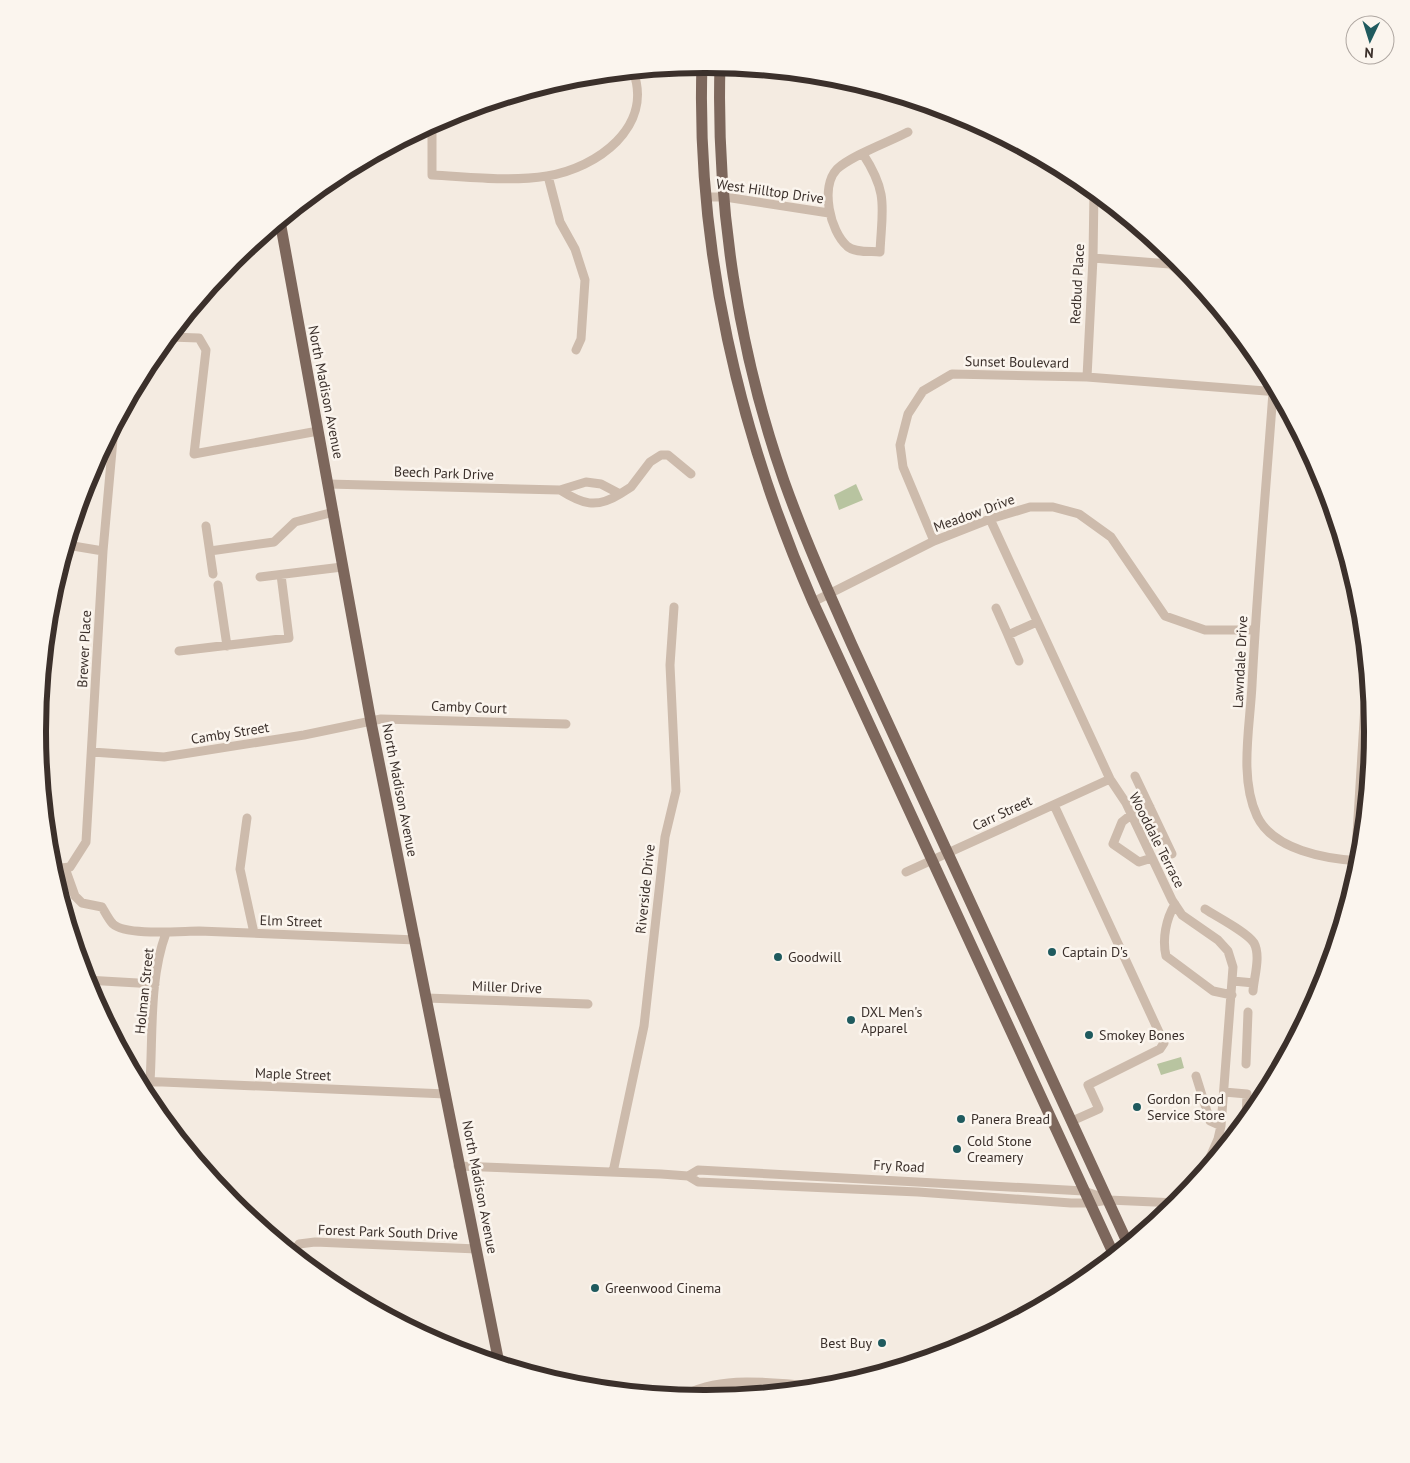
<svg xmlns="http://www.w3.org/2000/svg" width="1410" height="1463" viewBox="0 0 1410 1463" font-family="'PT Sans',sans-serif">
<rect width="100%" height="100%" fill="#f4ebe1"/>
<path fill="#b8c4a0" d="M856 484 863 500 839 510 834 495Z
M1181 1057 1184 1068 1161 1075 1157 1064Z"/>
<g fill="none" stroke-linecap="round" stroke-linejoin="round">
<path stroke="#cdbbac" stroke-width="9" d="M432 124V175C470 177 509 182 547 176 597 168 654 127 633 71
M863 154C889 194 882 208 880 252 871 251 854 253 847 246 830 231 820 187 837 169 852 155 889 142 908 132
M548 176 560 222 575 249 585 280 581 339 576 350
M707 197H725L829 213
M1093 258 1170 264 1175 258
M1170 264 1179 271 1189 274
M170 337 199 338 206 350 194 454 318 431
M1087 377 1093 258 1094 191
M1273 392C1266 489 1257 587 1252 685 1250 727 1239 777 1257 816 1273 850 1326 859 1360 861
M586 482 601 484 620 494C596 509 582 504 560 490Z
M328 484 560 490
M620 494 631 487 650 462 661 455H668L691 474
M990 519 1110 779 1126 803 1172 900 1182 915 1218 940 1228 951 1233 967 1221 1126 1218 1139 1204 1171
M206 526 213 574
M934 541 903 467 900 445 908 414 923 391 952 374 1087 377 1277 392
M67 545 103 551
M210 551 274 542 295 522 334 512
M260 577 342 567
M218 585 227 646
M813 602 934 541 990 519 1030 507H1053L1079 514 1111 537 1165 616 1205 630H1255
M996 608 1008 635 1037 622
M1008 635 1019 661
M179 651 289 638 281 575
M92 752 164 757 304 735 381 719 566 724
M1135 776 1172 854
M1054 805 1164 1043 1160 1049 1088 1085 1099 1109 1072 1121
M1132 814 1122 822 1113 844 1139 862 1152 858
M1133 817 1150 807
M247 818 240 869 254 933
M65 868 75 896 82 903 102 907C105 912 109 920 113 924 126 936 181 931 199 931L416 940
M52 869 70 867 86 842 103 551 114 428
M906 872 1110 779
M1354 882 1367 673
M1175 904C1166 919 1162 939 1166 956L1213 991 1232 995
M1205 909C1217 917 1247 932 1254 943 1261 956 1254 977 1253 991
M86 980 155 984
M1233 981 1254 983
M426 998 588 1004
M1246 1064 1248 1012
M1196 1076 1210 1121 1221 1126
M139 1081 446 1094
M150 1082C153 1034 149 979 166 933
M1224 1092 1247 1094 1246 1120
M458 1166 661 1174 688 1176 698 1182 918 1192 1071 1203H1089L1108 1200 1178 1203
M613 1172 644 1026 665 837 676 791 670 665 674 607
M688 1176 698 1170 1084 1191 1107 1199
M294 1253 299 1244 315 1242 477 1249
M681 1397C724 1372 781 1385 828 1387"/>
<path stroke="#7d675c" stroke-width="11" d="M702 64C696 249 739 433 813 602L1114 1255
M720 65C716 205 738 350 784 481 804 537 828 591 852 645L1128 1244
M280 221 371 722 499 1363"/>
</g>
<g fill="#1f5a5e" stroke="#fbf5ee" stroke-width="2">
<circle cx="1052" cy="952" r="5"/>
<circle cx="778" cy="957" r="5"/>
<circle cx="851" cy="1020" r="5"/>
<circle cx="1089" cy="1035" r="5"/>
<circle cx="1137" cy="1107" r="5"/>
<circle cx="961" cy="1119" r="5"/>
<circle cx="957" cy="1149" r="5"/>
<circle cx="595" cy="1288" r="5"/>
<circle cx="882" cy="1343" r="5"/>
</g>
<g text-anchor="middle" stroke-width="5" stroke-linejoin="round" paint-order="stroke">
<g font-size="14" fill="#3b302b" stroke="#fbf5ee">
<text transform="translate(770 191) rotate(8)" y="5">West Hilltop Drive</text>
<text transform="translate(1077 284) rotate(-87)" y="5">Redbud Place</text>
<text transform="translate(1017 362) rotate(1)" y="5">Sunset Boulevard</text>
<text transform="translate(326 392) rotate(79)" y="5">North Madison Avenue</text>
<text transform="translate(444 473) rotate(2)" y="5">Beech Park Drive</text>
<text transform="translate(974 513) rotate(-20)" y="5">Meadow Drive</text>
<text transform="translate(84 649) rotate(-87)" y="5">Brewer Place</text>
<text transform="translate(1240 662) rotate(-87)" y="5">Lawndale Drive</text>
<text transform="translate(469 707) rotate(2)" y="5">Camby Court</text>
<text transform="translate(230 733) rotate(-9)" y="5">Camby Street</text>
<text transform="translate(400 790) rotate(79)" y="5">North Madison Avenue</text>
<text transform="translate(1002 813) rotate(-25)" y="5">Carr Street</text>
<text transform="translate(1157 840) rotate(63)" y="5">Wooddale Terrace</text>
<text transform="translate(645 889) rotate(-84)" y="5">Riverside Drive</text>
<text transform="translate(291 921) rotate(2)" y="5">Elm Street</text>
<text transform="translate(507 987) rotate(2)" y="5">Miller Drive</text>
<text transform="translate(144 991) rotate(-84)" y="5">Holman Street</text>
<text transform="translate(293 1074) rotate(2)" y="5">Maple Street</text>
<text transform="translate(899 1166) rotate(3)" y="5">Fry Road</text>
<text transform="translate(480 1187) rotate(79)" y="5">North Madison Avenue</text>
<text transform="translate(388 1232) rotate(2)" y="5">Forest Park South Drive</text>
</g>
<g font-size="14" fill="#3b302b" stroke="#fbf5ee" text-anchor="start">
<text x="1062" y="957">Captain D's</text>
<text x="788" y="962">Goodwill</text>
<text x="861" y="1017">DXL Men's<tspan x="861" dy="16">Apparel</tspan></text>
<text x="1099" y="1040">Smokey Bones</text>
<text x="1147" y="1104">Gordon Food<tspan x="1147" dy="16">Service Store</tspan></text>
<text x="971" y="1124">Panera Bread</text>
<text x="967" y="1146">Cold Stone<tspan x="967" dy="16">Creamery</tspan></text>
<text x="605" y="1293">Greenwood Cinema</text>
<text x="872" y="1348" text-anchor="end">Best Buy</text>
</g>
</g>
<path d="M0 0H1410V1463H0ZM704 73H706A658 658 0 0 1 1364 731V732A658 658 0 0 1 706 1390H704A658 658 0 0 1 46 732V731A658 658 0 0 1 704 73Z" fill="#fbf5ee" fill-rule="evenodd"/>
<path fill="none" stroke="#3b302b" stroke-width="6" d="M704 73H706A658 658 0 0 1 1364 731V732A658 658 0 0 1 706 1390H704A658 658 0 0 1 46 732V731A658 658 0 0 1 704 73Z"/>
<g transform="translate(1370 40) rotate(184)"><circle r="24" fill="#fbf5ee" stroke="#aea6a0"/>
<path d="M0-4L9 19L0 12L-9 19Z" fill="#1f5a5e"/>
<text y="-8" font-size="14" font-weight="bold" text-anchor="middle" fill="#3b302b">N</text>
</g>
</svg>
